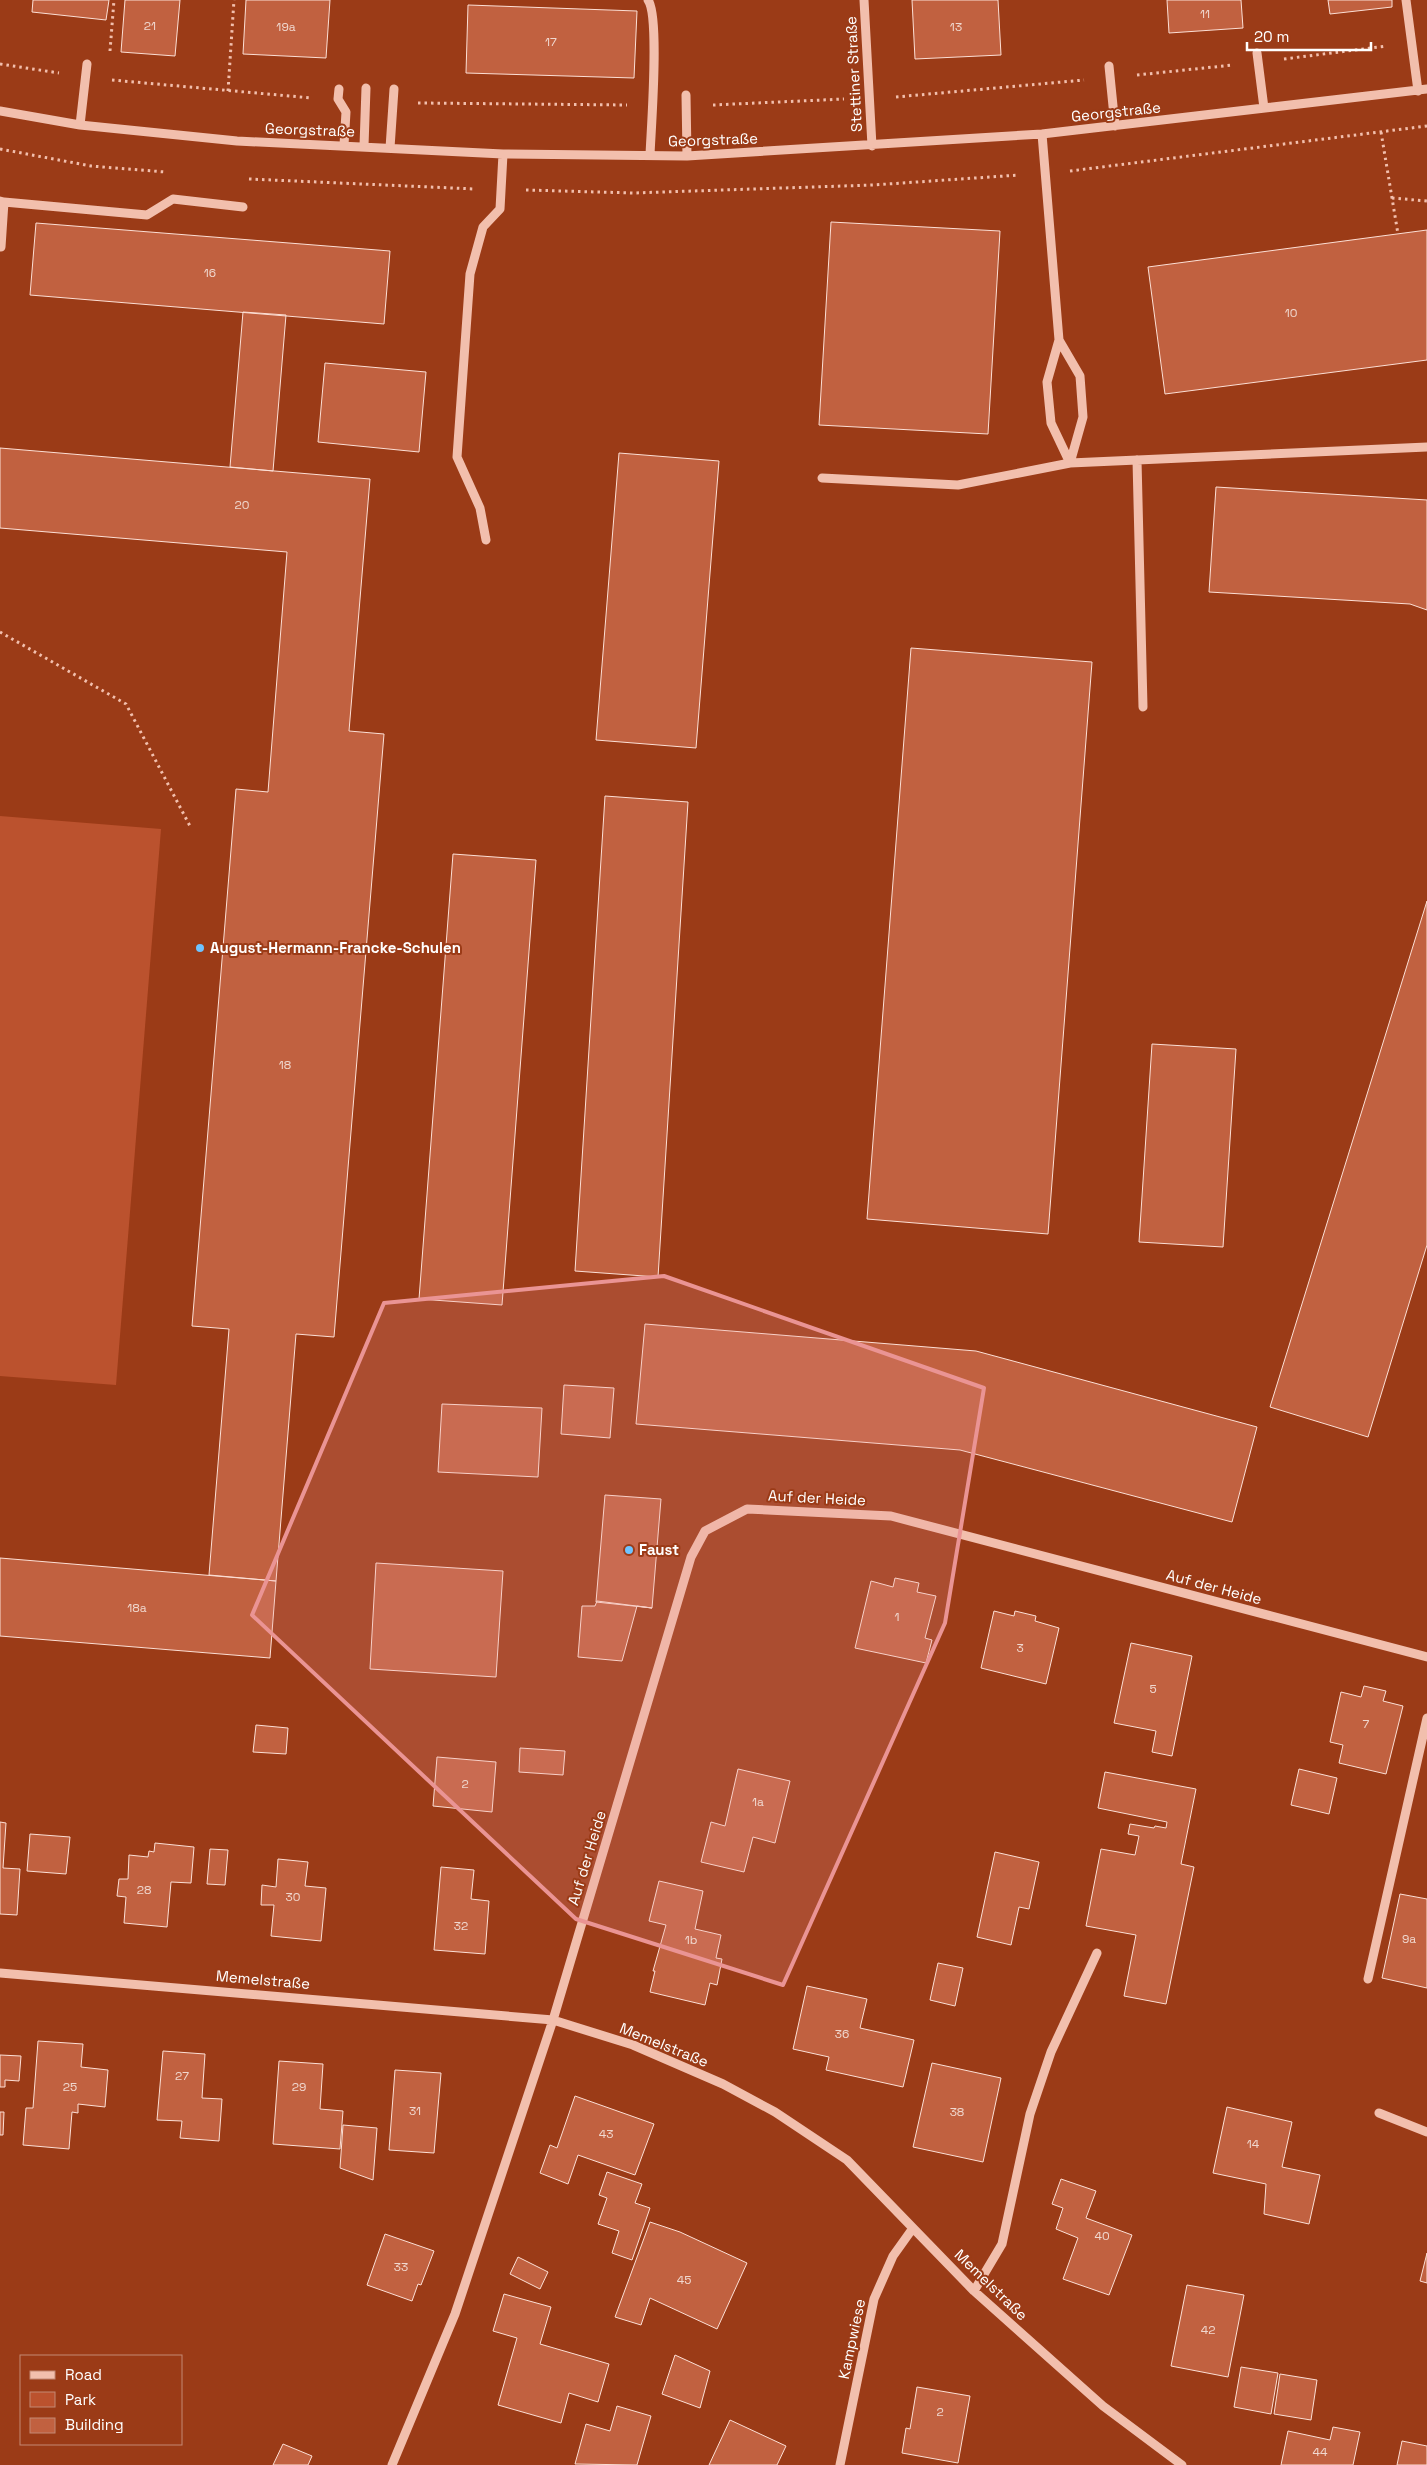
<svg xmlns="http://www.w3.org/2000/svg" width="1427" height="2465" viewBox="0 0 1427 2465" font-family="'Space Grotesk',sans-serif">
<rect width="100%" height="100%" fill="#9b3b17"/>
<path fill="#bb522e" d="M0 816 161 829 116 1385 0 1376Z"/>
<path fill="#c16140" stroke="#fcdfd5" d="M33 0H109L106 20 32 12Z
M125 0H180L175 56 121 52Z
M246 0H330L326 58 243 54Z
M912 0H998L1001 55 915 59Z
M1167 0H1241L1243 28 1169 33Z
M1328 0H1392V7L1330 14Z
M468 5 637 11 634 78 466 73Z
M831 222 1000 231 988 434 819 425Z
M36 223 390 251 384 324 30 295Z
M1427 230V360L1165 394 1148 267Z
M243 312 286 315 273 471 230 467Z
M325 363 426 372 419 452 318 442Z
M0 448 370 479 349 731 384 734 334 1337 296 1334 276 1581 209 1575 229 1329 192 1326 236 789 268 792 287 552 0 528Z
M619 453 719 461 696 748 596 740Z
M1216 487 1427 500V610L1410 604 1209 592Z
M911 648 1092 662 1048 1234 867 1219Z
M605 796 688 802 658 1277 575 1271Z
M453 854 536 860 502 1305 419 1299Z
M1427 901V1245L1368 1437 1270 1407Z
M1152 1044 1236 1049 1223 1247 1139 1242Z
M645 1324 976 1351 1257 1427 1232 1522 960 1450 636 1424Z
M564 1385 614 1388 610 1438 561 1434Z
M442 1404 542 1408 538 1477 438 1472Z
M605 1495 661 1499 652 1608 596 1602Z
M0 1558 276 1581 270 1658 0 1636Z
M376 1563 503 1571 496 1677 370 1669Z
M895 1578 919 1583 917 1592 936 1596 925 1638 932 1640 926 1663 855 1648 871 1581 893 1587Z
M597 1601 652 1608 637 1606 622 1661 578 1657 582 1606H595Z
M994 1611 1014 1616 1015 1611 1036 1616 1035 1621 1059 1628 1046 1684 981 1668Z
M1131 1643 1192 1656 1172 1756 1152 1752 1156 1731 1114 1723Z
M1364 1686 1386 1691 1383 1701 1403 1706 1386 1774 1339 1763 1343 1745 1330 1742 1341 1692 1361 1697Z
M256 1725 288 1728 286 1754 253 1752Z
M520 1748 565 1751 563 1775 519 1772Z
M437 1757 496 1762 492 1812 433 1806Z
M738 1769 790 1781 775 1843 753 1837 744 1872 701 1862 711 1822 725 1826Z
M1299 1769 1337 1778 1329 1814 1291 1805Z
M1105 1772 1196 1789 1181 1864 1194 1867 1166 2004 1124 1996 1136 1935 1086 1926 1101 1849 1135 1855 1139 1836 1128 1834 1130 1824 1154 1828 1155 1826 1166 1828 1167 1822 1098 1808Z
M0 1822 6 1823 3 1868 20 1869 17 1915 0 1914Z
M30 1834 70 1837 66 1874 27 1871Z
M155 1843 194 1847 191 1883 171 1882 167 1927 124 1923 126 1897 117 1896 119 1879H128L129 1855 148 1857 149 1851 154 1852Z
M210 1849 228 1850 225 1885 207 1884Z
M995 1852 1039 1862 1029 1909 1019 1907 1011 1945 977 1937Z
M278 1859 308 1862 305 1886 326 1888 321 1941 271 1936 274 1905H261L262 1885 276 1887Z
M441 1867 474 1870 471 1899 489 1901 485 1954 434 1950Z
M659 1881 703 1891 695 1929 721 1935 716 1958 722 1959 717 1985 710 1983 705 2005 650 1992 655 1971H653L666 1925 649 1921Z
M1400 1894 1427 1899V1988L1382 1978Z
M938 1963 963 1968 955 2006 930 2000Z
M807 1986 867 1999 860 2028 914 2040 903 2087 826 2070 829 2057 793 2049Z
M38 2041 83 2044 81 2067 108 2070 105 2107 78 2104V2113L72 2112 69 2149 23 2145 26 2108H33Z
M163 2051 205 2054 202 2098 222 2099 219 2141 180 2138 182 2121 157 2120Z
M0 2055 21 2056 19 2081 5 2080V2087H0Z
M279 2061 323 2064 320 2109 343 2111 340 2149 273 2144Z
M932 2063 1001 2078 983 2162 913 2147Z
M395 2070 441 2073 434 2153 389 2150Z
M575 2096 654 2124 635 2175 578 2155 568 2184 540 2173 550 2145 557 2148Z
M1227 2107 1292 2122 1282 2167 1320 2175 1309 2224 1264 2214 1266 2184 1213 2173Z
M0 2112H4L3 2135H0Z
M343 2125 377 2128 373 2180 340 2168Z
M607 2172 642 2184 635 2203 650 2208 632 2260 612 2253 619 2231 598 2224 607 2198 599 2195Z
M1061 2179 1096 2191 1086 2218 1132 2235 1109 2295 1063 2279 1078 2238 1056 2229 1063 2208 1052 2204Z
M650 2222 680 2232 747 2263 717 2329 650 2298 641 2325 615 2317Z
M385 2234 434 2251 421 2285 418 2284 412 2301 367 2285Z
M1427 2253V2283L1420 2281Z
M518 2257 548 2272 540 2289 510 2274Z
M1187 2285 1244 2295 1228 2377 1171 2366Z
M504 2294 551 2307 540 2344 609 2364 598 2402 569 2393 561 2423 498 2405 517 2338 493 2331Z
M675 2355 710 2371 700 2408 662 2394Z
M1241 2367 1278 2373 1271 2414 1234 2407Z
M1280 2374 1317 2380 1311 2420 1274 2414Z
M917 2387 970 2396 958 2463 902 2453 906 2428 910 2429Z
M617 2406 651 2416 637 2465 575 2464 586 2424 610 2431Z
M730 2420 786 2446 777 2465H709Z
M1333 2427 1360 2432 1353 2465H1281L1288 2431 1330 2440Z
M1402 2441 1427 2446V2465H1397Z
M283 2444 312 2456 308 2465H273Z"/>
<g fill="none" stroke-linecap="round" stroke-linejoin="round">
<path stroke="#f2bfad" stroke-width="3" stroke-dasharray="2.5 4" stroke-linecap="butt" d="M110 51 114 0
M1284 59 1387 46
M0 64 59 73
M1137 75 1233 65
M112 80 312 98
M228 91 234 0
M896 97 1084 80
M418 103 627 105
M713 105 844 99
M1381 132 1398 234
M0 149 91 166 165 172
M1070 171 1427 126
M249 179 475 189
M526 190 633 193 873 185 1019 175
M1392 198 1427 201
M0 632 126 704 191 828"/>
<path stroke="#f2bfad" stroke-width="9" d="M648 0C660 16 651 129 650 155
M864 0 872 146
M1406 0 1418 91
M1257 53 1264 108
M1109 66 1115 126
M339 89 338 99 346 112 344 145
M686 95 687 156
M0 111 80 125 237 141 503 154 687 156 1042 134 1427 89
M80 125 87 64
M1042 134 1059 340 1047 382 1051 423 1070 463
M364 146 366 88
M390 148 394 89
M0 201 4 202 1 247
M4 202 147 215 173 199 243 207
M1059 340 1080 376 1083 417 1070 463
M1137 460 1143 707
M822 478 958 485 1070 463 1427 447
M486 540 480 508 457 457 470 274 483 227 500 209 503 154
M0 1973 553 2020 633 2045 723 2084 775 2112 847 2160 974 2291 1103 2406 1182 2465
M1368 1979 1427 1718
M1379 2113 1427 2132
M974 2291 1002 2244 1030 2114 1051 2052 1097 1953
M392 2465 455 2314 553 2020 691 1557 705 1531 747 1509 891 1516 1427 1657
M840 2465 874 2299 893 2256 913 2228"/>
</g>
<path fill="#ea9494" fill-opacity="0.2" stroke="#ea9494" stroke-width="4" stroke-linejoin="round" d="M664 1276 984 1388 945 1623 783 1985 576 1919 252 1615 384 1303Z"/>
<g fill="#6ec3ff" stroke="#9b3b17" stroke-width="2">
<circle cx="200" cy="948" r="5"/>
<circle cx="629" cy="1550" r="5"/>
</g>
<g text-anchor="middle" stroke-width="4" stroke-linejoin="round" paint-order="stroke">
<g font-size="12" fill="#f0d8cf">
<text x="1205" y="18">11</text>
<text x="150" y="30">21</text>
<text x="286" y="31">19a</text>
<text x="956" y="31">13</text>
<text x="551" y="46">17</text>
<text x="210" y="277">16</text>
<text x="1291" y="317">10</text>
<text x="242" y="509">20</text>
<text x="285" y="1069">18</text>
<text x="137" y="1612">18a</text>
<text x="897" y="1621">1</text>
<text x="1020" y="1652">3</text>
<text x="1153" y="1693">5</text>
<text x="1366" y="1728">7</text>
<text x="465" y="1788">2</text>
<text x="758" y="1806">1a</text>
<text x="144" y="1894">28</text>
<text x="293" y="1901">30</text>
<text x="461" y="1930">32</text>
<text x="1409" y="1943">9a</text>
<text x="691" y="1944">1b</text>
<text x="842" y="2038">36</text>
<text x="182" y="2080">27</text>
<text x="70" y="2091">25</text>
<text x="299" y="2091">29</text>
<text x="415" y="2115">31</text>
<text x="957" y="2116">38</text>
<text x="606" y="2138">43</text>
<text x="1253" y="2148">14</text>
<text x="1102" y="2240">40</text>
<text x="401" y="2271">33</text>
<text x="684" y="2284">45</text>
<text x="1208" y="2334">42</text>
<text x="940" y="2416">2</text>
<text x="1320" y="2456">44</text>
</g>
<g font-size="15" fill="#fff" stroke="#9b3b17">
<text transform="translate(854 74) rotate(-93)" y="5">Stettiner Straße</text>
<text transform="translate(1116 112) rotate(-6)" y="5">Georgstraße</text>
<text transform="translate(310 130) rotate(2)" y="5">Georgstraße</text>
<text transform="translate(713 140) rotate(-2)" y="5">Georgstraße</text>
<text transform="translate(817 1498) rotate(3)" y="5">Auf der Heide</text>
<text transform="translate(1214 1587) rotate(15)" y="5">Auf der Heide</text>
<text transform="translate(587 1858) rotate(-73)" y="5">Auf der Heide</text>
<text transform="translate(263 1980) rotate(5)" y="5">Memelstraße</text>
<text transform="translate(664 2045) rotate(22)" y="5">Memelstraße</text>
<text transform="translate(991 2285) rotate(44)" y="5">Memelstraße</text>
<text transform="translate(852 2339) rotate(-78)" y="5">Kampwiese</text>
</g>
<g font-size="15" font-weight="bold" fill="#fff" stroke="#9b3b17" text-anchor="start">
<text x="210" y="953">August-Hermann-Francke-Schulen</text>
<text x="639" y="1555">Faust</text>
</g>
</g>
<rect x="20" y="2355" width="162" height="90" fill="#9b3b17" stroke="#c38974"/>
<rect x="30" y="2371" width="25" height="8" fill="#f2bfad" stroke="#c38974"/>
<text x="65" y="2380" font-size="15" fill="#ffffff">Road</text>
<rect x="30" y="2392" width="25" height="15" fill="#bb522e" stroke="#c38974"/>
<text x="65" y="2405" font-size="15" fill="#ffffff">Park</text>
<rect x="30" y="2418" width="25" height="15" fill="#c16140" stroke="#c38974"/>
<text x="65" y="2430" font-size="15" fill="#ffffff">Building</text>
<path d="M1247 42v8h124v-8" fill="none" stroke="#ffffff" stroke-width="2.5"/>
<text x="1254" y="42" font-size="15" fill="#ffffff" stroke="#9b3b17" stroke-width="4" paint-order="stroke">20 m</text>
</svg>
